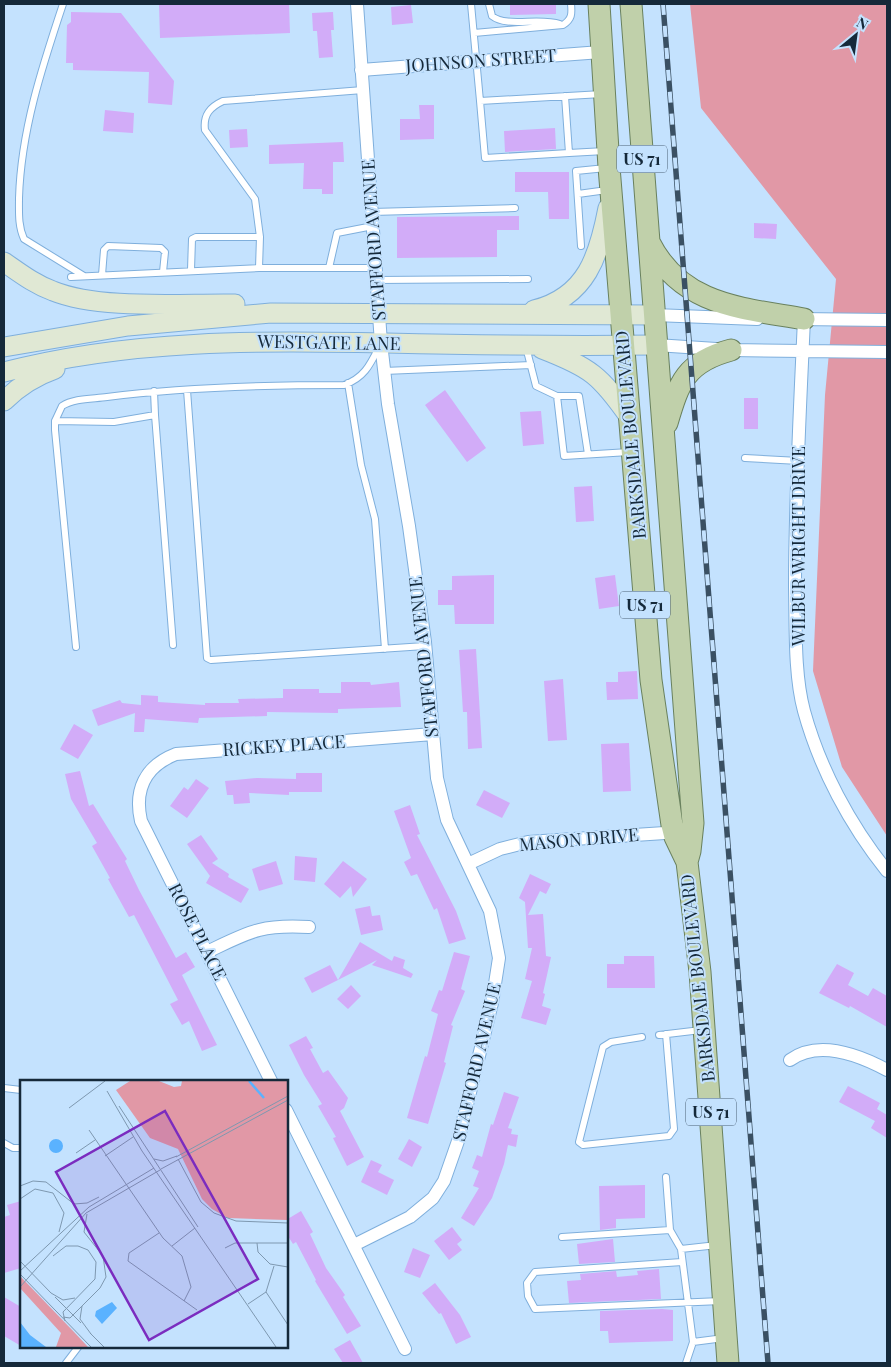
<svg xmlns="http://www.w3.org/2000/svg" width="891" height="1367" viewBox="0 0 891 1367" font-family="'Playfair Display',serif">
<rect width="100%" height="100%" fill="#c4e2fe"/>
<path fill="#e198a6" d="M690 4H887V836L842 767 813 671 825 395 836 279 701 108Z"/>
<path fill="#d2acf8" d="M159 4H289L290 33 160 38Z
M510 4H556V14L510 15Z
M411 5 413 23 392 25 391 7Z
M71 12 121 13 174 81 172 105 148 103 149 72 73 70V63H66L67 25 71 22Z
M333 12 334 30H331L333 57 319 58 317 31H313L312 13Z
M419 105H434V139L400 140V119H420Z
M105 110 134 113 133 133 103 131Z
M555 128 556 149 505 152 504 131Z
M247 129 248 147 230 148 229 130Z
M343 142 344 162H333V194H322V189H303L304 163 269 164V145Z
M515 172H569V219H549L548 192H515Z
M519 216V230H497V257L397 258V217Z
M754 223 777 224 776 239 754 238Z
M445 390 486 448 467 462 425 405Z
M744 398H758V429H744Z
M541 411 544 444 523 446 520 412Z
M592 486 594 521 576 522 574 487Z
M494 575V624H455L454 605H438V590H452V576Z
M615 575 619 606 599 609 595 578Z
M476 649 482 748 468 749 467 712H463L459 650Z
M637 671 638 699 607 700 606 682H618V672Z
M563 679 567 740 548 741 544 681Z
M341 682H370L371 685 399 682 401 707 338 709V713L267 712V716L199 718 198 723 145 719 144 732H134L135 713 98 726 92 710 120 700 122 703 141 705V695L158 696V702L205 705V703H239L238 699 283 698V689H319V693H341Z
M74 724 93 735 78 759 60 749Z
M629 743 631 791 603 792 601 744Z
M80 771 89 806 93 804 127 859 125 861 139 890 176 958 186 952 195 967 182 975 217 1045 202 1051 189 1021 182 1025 170 1004 178 1000 134 915 129 917 108 879 110 878 92 846 97 843 71 799 65 774Z
M296 773H322V792H289V795L249 793 250 803 234 804 233 795H227L225 781 257 778 296 779Z
M196 779 209 788 187 818 170 806 184 787 188 790Z
M484 790 510 803 502 818 476 805Z
M410 805 420 834 417 835 456 911 466 939 449 944 437 908 434 910 417 874 411 876 404 862 411 858 394 811Z
M201 835 218 859 212 863 229 874 228 877 249 889 241 903 206 883 210 876 187 844Z
M295 856 317 858 315 882 294 880Z
M276 861 283 884 259 891 252 869Z
M343 861 367 879 353 897 351 886 340 898 324 884Z
M530 874 551 884 546 894 540 891 528 915 543 914 546 956 551 957 543 993 545 994 542 1006 551 1009 546 1025 521 1018 532 981 525 979 532 948H528L525 902 519 898Z
M370 906 372 916 380 915 383 930 361 935 355 909Z
M360 942 392 961 394 956 405 960 403 968 413 974 411 978 372 965 377 960 338 980Z
M454 952 470 956 461 989 465 991 451 1025 453 1026 444 1062 446 1063 428 1124 407 1118 425 1056 427 1057 438 1014 431 1011 439 990 442 991Z
M624 956H654L655 988H607V964H624Z
M837 964 854 973 848 985 868 996 873 988 887 996V1027L850 1006 849 1008 819 993Z
M330 965 338 980 312 993 304 978Z
M351 985 361 996 348 1009 337 999Z
M306 1036 313 1048 310 1049 323 1073 328 1070 348 1098 344 1108 340 1111 364 1157 347 1166 333 1138 336 1137 318 1106 322 1104 304 1075 289 1045Z
M848 1086 880 1103 877 1109 887 1115V1138L871 1128 875 1121 839 1102Z
M504 1092 519 1097 508 1128 512 1129 511 1134 518 1135 516 1147 508 1145 504 1164 492 1198 474 1226 461 1218 479 1188 473 1186 479 1171 472 1168 477 1155 482 1157 491 1124 493 1125Z
M409 1139 422 1147 412 1167 398 1159Z
M371 1160 382 1165 378 1172 394 1180 387 1195 361 1182Z
M645 1185V1218L616 1219V1228L600 1230 599 1186Z
M21 1201V1268L4 1273V1217L10 1215 7 1205Z
M301 1211 313 1232 310 1234 326 1268 345 1295 343 1297 361 1326 347 1334 315 1281 316 1280 296 1242 293 1244 286 1233V1220Z
M452 1227 462 1240 457 1244 462 1250 449 1260 434 1241Z
M613 1239 615 1262 579 1264 577 1244Z
M413 1248 430 1255 420 1278 404 1272Z
M659 1269 661 1299 569 1303 567 1281 581 1280 580 1274 616 1271 617 1277 638 1275 637 1271Z
M435 1283 460 1315 471 1337 456 1344 441 1313 439 1314 422 1293Z
M4 1297 21 1307V1346L4 1336Z
M662 1309 673 1310V1341L609 1343 608 1331H600V1311Z
M350 1340 363 1363H343L334 1349Z"/>
<g fill="none" stroke-linecap="round" stroke-linejoin="round">
<defs>
<path id="lane" d="M63 4C42 67 21 131 19 198 19 212 18 226 24 239L84 276
M471 4 480 101
M489 4 492 16C507 28 538 17 560 24
M474 33 563 25C572 19 572 14 571 4
M565 96 569 153 485 158 480 101 602 94
M569 153 605 151
M578 194 607 190
M372 212 515 208
M260 237 255 199 205 130C203 115 210 107 223 101L363 90
M581 246 576 171 606 168
M329 268 337 233 373 226
M191 270 192 239 196 237H260L259 268
M102 275 104 250 108 246 161 248 165 252 163 272
M71 277 259 268H376
M377 280 528 279
M526 347 536 386 557 396
M384 371 531 365
M348 383 361 465 375 519 385 649
M187 390 207 658 211 660 425 646
M155 415 173 645
M55 421 114 422 155 415 154 391
M588 454 579 396H557L564 456 629 452
M745 458 799 461
M76 647 55 430V421L62 406C74 398 93 399 107 397 185 387 265 385 344 385 364 378 370 365 379 347
M659 1035 701 1030
M642 1037 611 1042 603 1047 579 1142 583 1145 669 1136 674 1129 666 1034
M4 1088 21 1090
M4 1143 13 1148H21
M666 1177 670 1230 681 1249 693 1342
M562 1237 670 1230
M681 1249 717 1245
M682 1262 535 1272 527 1283 528 1296 535 1309 721 1301
M66 1363 79 1346
M686 1363 693 1342 724 1338"/>
<path id="street" d="M361 70 601 52
M654 315 757 319
M797 319 887 320
M804 319C800 408 795 498 795 587 796 626 794 674 804 711 820 769 850 825 887 871
M656 345 731 350 887 352
M468 864 500 849 528 842 680 832
M207 952C249 932 261 924 309 927
M790 1060C819 1039 859 1055 887 1070
M271 1081 141 821C134 790 145 766 176 754L433 734
M286 1110 405 1349
M354 1245 410 1217 433 1198 444 1181 458 1141 492 1003 499 958 490 911 447 820 437 778 425 642 409 526 388 404 381 343 357 4"/>
<path id="secondary" d="M4 262C20 273 34 284 53 291 100 310 182 303 235 304
M534 310C587 297 599 255 608 208
M4 347 128 326 271 313 654 315
M542 349C591 368 600 375 630 418
M4 372C130 339 258 341 387 343 477 345 566 346 656 345
M4 401C19 386 35 376 55 369"/>
<path id="primary" d="M599 4 609 167 651 680 672 825 675 837 687 862 700 972 728 1363
M631 4 693 823 690 851 687 862
M649 242C681 306 742 308 804 319
M667 423C679 382 686 362 731 350"/>
</defs>
<use href="#lane" stroke="#7fafdc" stroke-width="8"/>
<use href="#street" stroke="#7fafdc" stroke-width="14"/>
<use href="#secondary" stroke="#7fafdc" stroke-width="21"/>
<use href="#primary" stroke="#69815e" stroke-width="23"/>
<use href="#lane" stroke="#fff" stroke-width="6"/>
<use href="#street" stroke="#fff" stroke-width="12"/>
<use href="#secondary" stroke="#e0e8d4" stroke-width="19"/>
<use href="#primary" stroke="#c0d0aa" stroke-width="21"/>
<defs>
<path id="rail" d="M663 4 768 1363"/>
</defs>
<use href="#rail" stroke="#3a5063" stroke-width="5.5"/>
<use href="#rail" stroke="#c4e2fe" stroke-width="4" stroke-dasharray="11" stroke-linecap="butt"/>
</g>
<g text-anchor="middle" stroke-width="4" stroke-linejoin="round" paint-order="stroke">
<g fill="#c4e2fe" stroke="#4a6075" stroke-width="1">
<rect x="617" y="145.5" width="50" height="27" rx="4"/>
<rect x="620" y="591.5" width="50" height="27" rx="4"/>
<rect x="686" y="1098.5" width="50" height="27" rx="4"/>
</g>
<g font-size="16" font-weight="bold" fill="#15293a">
<text x="642" y="165">US 71</text>
<text x="645" y="611">US 71</text>
<text x="711" y="1118">US 71</text>
</g>
<g font-size="18" fill="#15293a" stroke="#c4e2fe">
<text transform="translate(481 61) rotate(-4)" y="6">JOHNSON STREET</text>
<text transform="translate(374 240) rotate(-94)" y="6">STAFFORD AVENUE</text>
<text transform="translate(329 343) rotate(1)" y="6">WESTGATE LANE</text>
<text transform="translate(631 435) rotate(-95)" y="6">BARKSDALE BOULEVARD</text>
<text transform="translate(799 546) rotate(-90)" y="6">WILBUR WRIGHT DRIVE</text>
<text transform="translate(424 657) rotate(-96)" y="6">STAFFORD AVENUE</text>
<text transform="translate(284 746) rotate(-4)" y="6">RICKEY PLACE</text>
<text transform="translate(579 840) rotate(-5)" y="6">MASON DRIVE</text>
<text transform="translate(197 932) rotate(63)" y="6">ROSE PLACE</text>
<text transform="translate(698 978) rotate(-96)" y="6">BARKSDALE BOULEVARD</text>
<text transform="translate(477 1062) rotate(-77)" y="6">STAFFORD AVENUE</text>
</g>
</g>
<g transform="translate(20 1080)">
<rect width="268" height="268" fill="#c4e2fe"/>
<path d="M110 1H139L154 7 161 6 162 1H267V140L208 138 192 129 182 119 158 69 130 58 96 10ZM0 196 54 252 68 267H36L41 253 0 208Z" fill="#e198a6"/>
<path d="M29 66a7 7 0 1 1 14 0a7 7 0 1 1-14 0ZM92 222 97 228 82 244 75 236 76 231ZM0 242 10 255 26 267H0Z" fill="#5ab2ff"/>
<path fill="none" stroke="#5ab2ff" stroke-width="2.5" d="M229 1 244 18"/>
<path fill="none" stroke="#7e98b0" stroke-width="1" d="M87 11 122 71 256 267M99 26 178 147M49 28 85 1M69 50 143 158 162 176 171 207 164 221M56 73 75 60M85 76 113 57M156 77 268 16M134 79 143 81 157 76M158 79 181 122 194 133 216 141 268 143M141 89 268 20M0 106 13 101 26 102 54 124 67 123 79 117M0 119 15 109 33 113 44 133 39 152M139 153 109 173 108 181 177 230M237 163 238 172 250 184 268 187M152 166 175 148M205 168 215 163H268M33 176 46 166H58L68 170 76 182 75 199 43 232 45 241M0 181 31 213M0 191 69 127 134 88M0 194 71 267M0 207 66 133 140 90M246 212 268 245M31 213 43 220 55 218M35 217 61 243M228 224 246 212 254 186M62 226 60 239 71 254M43 237 50 238 80 208 86 197 83 176 64 152 67 134M70 253 84 267"/>
<path fill="#7b2cbf" fill-opacity="0.15" stroke="#7b2cbf" stroke-width="2.5" d="M145 31 238 199 129 260 36 92Z"/>
<rect width="268" height="268" fill="none" stroke="#15293a" stroke-width="2.5"/>
</g>
<rect width="891" height="1367" fill="none" stroke="#15293a" stroke-width="10"/>
<g transform="translate(856 35) rotate(29)" stroke="#c4e2fe" stroke-width="4" paint-order="stroke">
<path d="M0-4L9 19L0 12L-9 19Z" fill="#15293a"/>
<text y="-8" font-size="14" font-weight="bold" text-anchor="middle" fill="#15293a">N</text>
</g>
</svg>
